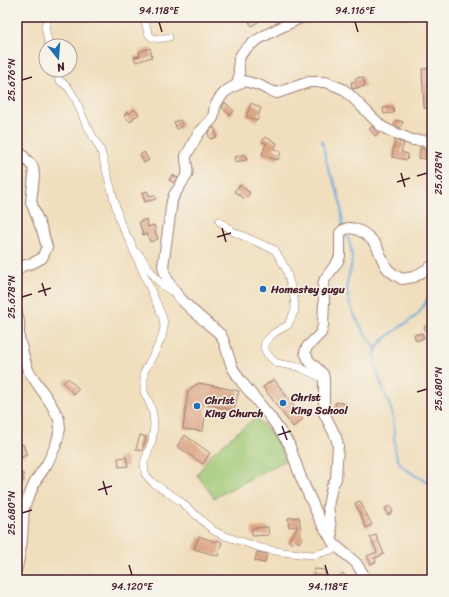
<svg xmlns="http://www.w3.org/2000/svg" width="449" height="597" viewBox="0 0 449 597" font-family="Sriracha,sans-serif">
<rect width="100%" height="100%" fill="#f7f3e8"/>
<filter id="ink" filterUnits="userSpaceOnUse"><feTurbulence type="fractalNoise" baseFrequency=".025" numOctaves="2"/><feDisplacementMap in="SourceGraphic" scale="8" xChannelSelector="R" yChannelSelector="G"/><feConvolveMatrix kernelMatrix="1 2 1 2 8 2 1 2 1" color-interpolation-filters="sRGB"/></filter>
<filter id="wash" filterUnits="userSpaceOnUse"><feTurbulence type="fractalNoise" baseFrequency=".012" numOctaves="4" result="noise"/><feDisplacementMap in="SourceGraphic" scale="16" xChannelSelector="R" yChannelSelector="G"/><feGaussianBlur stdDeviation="0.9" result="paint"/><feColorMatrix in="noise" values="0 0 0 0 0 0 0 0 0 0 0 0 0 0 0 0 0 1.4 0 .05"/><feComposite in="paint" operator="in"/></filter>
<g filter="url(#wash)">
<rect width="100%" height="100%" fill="#f0debc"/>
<path fill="#9fc874" stroke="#747450" d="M256 417 274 436 286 460 214 498 197 475 211 454Z"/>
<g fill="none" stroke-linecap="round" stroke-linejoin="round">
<path stroke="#6ba9dd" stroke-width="2" d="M322 141 328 168 337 190 341 205 343 226
M345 232C351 244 354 255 351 268 350 273 348 277 347 283 346 309 362 329 376 349
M432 292C427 299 423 308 417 315 407 324 383 336 377 348 369 364 386 393 391 409 397 425 391 444 398 460 402 470 423 479 432 485"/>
</g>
<g id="blocks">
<path fill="#dba686" d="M257 17 259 21 252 26 249 22Z
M150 48 152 57 136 62 134 57 140 56 139 52Z
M432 68V108H424L422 69Z
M363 77 365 86 352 89 351 82H356L355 78Z
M225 102 234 111 230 115 222 108Z
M251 103 261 108 258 115H259L257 121 246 116Z
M393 107 394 113 384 114 383 108Z
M134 109 139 114 136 117 135 116 131 122 124 116 127 112 129 114Z
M180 120 183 126 177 129 174 122Z
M396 120 403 122 400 128 394 125Z
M372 126 379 133 375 136 369 129Z
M214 127 217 137 210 139 208 133Z
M265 137 277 143 274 149 281 152 278 160 262 155 266 143 262 142Z
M395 140 404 144 401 152 408 154 407 160 392 157Z
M420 148 426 149 425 159 419 158Z
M144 152 149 160 144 163 140 155Z
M245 154 247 160 235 162 234 157Z
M172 175 178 178 174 183 169 180Z
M240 185 250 193 245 199 234 191Z
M147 191 150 196 154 195 156 199 145 202 142 193Z
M146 219 148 227 154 225 156 231H155L158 239 150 242 147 234 143 235 139 222Z
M432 323V330L427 333 424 327Z
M422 333 424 338 416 341 414 335Z
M68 378 79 389 74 394 63 383Z
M274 379 303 419 293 427 263 387Z
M199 383 239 391 234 410 210 405 206 408 203 431 183 429 188 390Z
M336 402 346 404 344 414 334 411Z
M140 435 146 437 142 451 136 449Z
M185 435 210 453 203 464 177 446Z
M23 444 27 455 21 457 18 446Z
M126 457 128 466 119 467 118 458Z
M17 473H23L24 481H17Z
M360 501 372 525 366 528 355 503Z
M390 506 393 512 388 515 385 508Z
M299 517 301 532 299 534 303 537 299 543 295 540 292 544 288 541 298 526 289 527 288 518Z
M268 527 269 535 252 536V528Z
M376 535 384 554 375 558 376 562 371 564 367 556 377 552 370 537Z
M199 536 216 542 217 540 222 542 218 556 194 549Z
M257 552 267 554 265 563 255 561Z
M314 569 325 570 324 580H314Z
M343 573 348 580H334Z"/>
</g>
</g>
<g filter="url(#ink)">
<use href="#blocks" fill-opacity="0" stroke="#9d7e74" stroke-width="1"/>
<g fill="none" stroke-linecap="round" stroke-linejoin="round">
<defs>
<path id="street" d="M48 17 45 27 49 46
M144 17C149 36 147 42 169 37
M55 70 59 80 68 87 76 100 85 122 101 151 120 222 127 236 132 244
M219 221 234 232 275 250 286 269 294 298 295 310 288 325 274 333 265 342 264 347 267 354 276 363 299 367 324 379
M130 242 156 302 163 318 164 327 162 337 156 350 144 372V392L150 404 153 414 154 425 152 441 144 463 145 474 153 483 179 500 214 531 225 536 261 548 282 552 301 554 314 555 339 548
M138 253C150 268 156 285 175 293"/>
<path id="secondary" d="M237 84C238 80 240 75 239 71 239 67 238 64 239 59 244 41 286 26 302 17
M17 149 33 167 34 176 31 202 43 233 47 247 42 258 33 263 22 266 17 270
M17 314 19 322V338L25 361 28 370 51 404 59 419 60 429 56 445 47 464 36 480 24 507 22 540 17 568
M332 537 328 506 332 486 336 479 338 445 336 437 324 413V379L323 374 320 371 309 361 305 352 307 347 321 333 323 325 324 302 323 284 325 279 338 261 340 256V233C350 221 368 234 376 245 380 252 382 261 387 268 391 273 396 276 402 279L414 277 432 266
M367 580 356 563 334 544 320 520 301 478 289 444 271 418 240 380 232 367 224 342 221 335C201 317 167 294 163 266L172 201 174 195 187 175C189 168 185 162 186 156L198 134 213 118 215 106 219 99 225 92 231 88 244 81 259 85 268 90 277 93 309 82H326L343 89 351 96 381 126 388 130 412 140 432 141"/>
</defs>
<use href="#street" stroke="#9d7e74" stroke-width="8"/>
<use href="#secondary" stroke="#9d7e74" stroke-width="12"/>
<use href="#street" stroke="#fff" stroke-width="7"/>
<use href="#secondary" stroke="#fff" stroke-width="10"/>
</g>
</g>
<path fill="none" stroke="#4a1f2b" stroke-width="1.5" d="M159 22 162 32M355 22 358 32M22 80 32 77M401 173 405 187M417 176 427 173M397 182 410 178M222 228 226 242M217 237 231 233M42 283 46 296M38 292 51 288M22 297 32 294M417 392 427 389M282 426 287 440M278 435 291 431M103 481 107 495M98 490 112 486M22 513 32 510M129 565 132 575M325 565 328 575"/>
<g fill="#1f6fb2" stroke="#f7f3e8" stroke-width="1.5">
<circle cx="263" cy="289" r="4"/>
<circle cx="283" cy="403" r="4"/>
<circle cx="197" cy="406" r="4"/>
</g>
<g text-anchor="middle" stroke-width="3" stroke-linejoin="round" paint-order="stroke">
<g font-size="11" font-weight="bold" fill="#4a1f2b" stroke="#f7f3e8" text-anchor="start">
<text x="271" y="293">Homestey gugu</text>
<text x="291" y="401">Christ<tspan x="291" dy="13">King School</tspan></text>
<text x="205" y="404">Christ<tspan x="205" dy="13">King Church</tspan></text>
</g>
</g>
<rect width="449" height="597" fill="none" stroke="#f7f3e8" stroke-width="44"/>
<g transform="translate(58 58) rotate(163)"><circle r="19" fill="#f7f3e8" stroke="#b29e9c"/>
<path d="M0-3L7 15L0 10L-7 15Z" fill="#1f6fb2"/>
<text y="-6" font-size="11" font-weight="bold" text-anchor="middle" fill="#4a1f2b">N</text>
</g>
<rect x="22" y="22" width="405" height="553" fill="none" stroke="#4a1f2b" stroke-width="1.5"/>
<g font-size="10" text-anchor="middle" fill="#4a1f2b">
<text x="159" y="14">94.118°E</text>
<text x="355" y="14">94.116°E</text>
<text transform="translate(11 80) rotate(-90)" y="4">25.676°N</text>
<text transform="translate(438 173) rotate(-90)" y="4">25.678°N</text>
<text transform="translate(11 297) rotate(-90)" y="4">25.678°N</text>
<text transform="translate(438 389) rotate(-90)" y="4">25.680°N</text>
<text transform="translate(11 513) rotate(-90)" y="4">25.680°N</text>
<text x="132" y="590">94.120°E</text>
<text x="328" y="590">94.118°E</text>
</g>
</svg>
